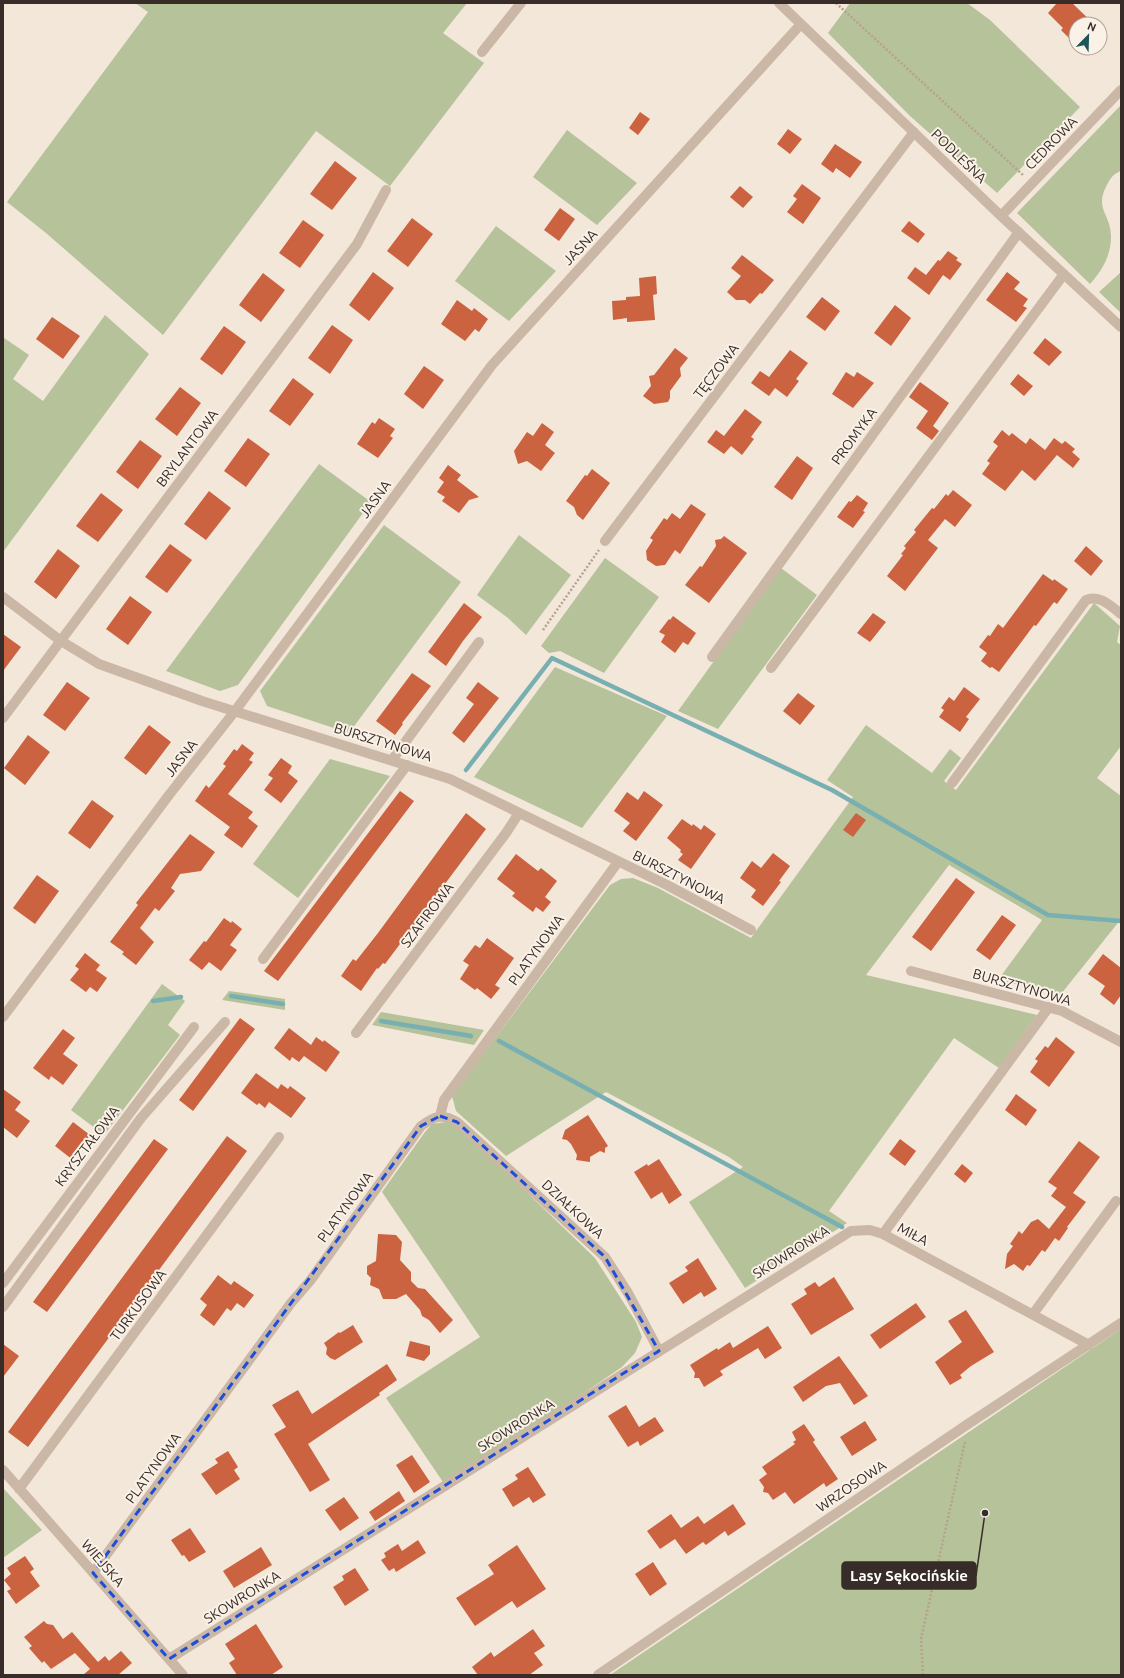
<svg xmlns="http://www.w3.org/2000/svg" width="1124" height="1678" viewBox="0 0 1124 1678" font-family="Ubuntu,sans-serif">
<rect width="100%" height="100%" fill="#f3e7da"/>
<path fill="#b5c29a" d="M135 3H467L443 33 484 63 390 186 316 131 163 335 46 233 7 202 148 12Z
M850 3H967L990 20 1080 107 997 193 910 116 828 33Z
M1121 105V171C1115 173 1111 177 1108 183 1093 209 1111 213 1111 237 1111 255 1102 271 1090 284L1017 213Z
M567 130 637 183 597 225 533 177Z
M496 226 556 271 509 321 455 281Z
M1121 272V313L1099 292Z
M105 315 149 354 3 552V340L4 338 29 355 13 379 43 401Z
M319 464 371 502 238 685 220 691 166 671Z
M384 525 461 582 349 733 267 706 260 691Z
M519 535 571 575 526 635 508 618 477 595Z
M605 558 659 597 604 673 560 651 549 653 541 646Z
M781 568 817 595 718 729 678 711Z
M1094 603 1120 626 1117 642 1121 645V746L1097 778 1121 796V919L1061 994 998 980 1042 920 949 865 866 975 1037 1015 999 1068 954 1038 829 1211 847 1223 745 1288 689 1202 743 1167 729 1157 606 1092 506 1156 456 1111 452 1096 610 885 621 879 633 878 658 888 751 938 853 797 827 780 866 725 932 773 950 749 961 758 944 781 956 790Z
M555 667 667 716 582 828 474 777Z
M330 759 390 776 298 898 253 864Z
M162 984 185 1001 168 1025 180 1035 104 1135 71 1110Z
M229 991 285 999V1010L222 1000Z
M381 1012 484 1030 474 1045 372 1025Z
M446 1122 458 1126 595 1258 636 1322 642 1337 635 1353 622 1367 557 1411 443 1482 386 1398 480 1337 382 1192 425 1132 432 1124Z
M1121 1329V1675H610L1090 1350Z
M3 1488 42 1530 3 1558Z"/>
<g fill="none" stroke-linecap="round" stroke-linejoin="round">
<path stroke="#78afb1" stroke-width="4.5" d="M466 770 552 658 832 790 1048 915 1121 921
M231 996 283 1004
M153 1001 181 997
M381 1021 471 1036
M499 1041 842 1227"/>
</g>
<path fill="#cb6240" d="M1057 3H1072L1094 24H1076V45L1061 30 1063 28 1048 13Z
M640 112 650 119 638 135 629 128Z
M788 129 802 139 790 154 777 144Z
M835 144 862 162 850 178 836 168 833 173 821 164Z
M335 161 357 178 332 210 310 194Z
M802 184 821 198 803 224 787 212 797 199 793 196Z
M740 186 753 197 743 208 730 197Z
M560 208 575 219 559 241 544 230Z
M412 218 433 234 408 267 387 251Z
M303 220 324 235 300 268 279 253Z
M909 221 925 234 918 243 901 231Z
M948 251 958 258 956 260 962 264 950 280 943 275 929 295 907 278 915 267 926 275 938 260 940 261Z
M742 255 774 280 762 294 760 293 750 304 745 300H736L727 292 741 276 731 268Z
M373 272 394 288 369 321 349 305Z
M1007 272 1020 282 1014 289 1028 299 1023 306 1027 308 1016 322 986 300Z
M263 273 285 290 261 322 239 305Z
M656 276 657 294 653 295 655 320 627 322V318L613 320 612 301 626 300V297L640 296 639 278Z
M822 297 840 311 825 331 806 317Z
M457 300 472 311 474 308 488 319 479 332 475 329 465 341 441 324Z
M895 305 911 318 891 346 874 333Z
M52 317 80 336 63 359 36 339Z
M332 325 353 340 330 374 308 358Z
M224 326 246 342 222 375 200 359Z
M1045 338 1062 352 1049 366 1033 353Z
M675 348 688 358 680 368 681 376 670 391V398L668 402 654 404 643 396 651 386 649 376 654 375Z
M790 350 808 363 796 379 799 381 787 397 775 388 769 396 751 383 760 371 769 377Z
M424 366 444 380 423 409 404 394Z
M846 372 854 377 857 372 874 383 853 408 832 394Z
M1018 374 1033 386 1024 396 1010 384Z
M293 378 314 394 290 426 269 411Z
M920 382 949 403 933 426 939 431 932 440 916 428 928 411 909 397Z
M180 387 201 403 177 436 155 419Z
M745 409 762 422 751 437 754 439 742 455 731 446 724 454 707 442 716 430 724 436Z
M379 418 395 429 390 436 393 438 378 458 357 444 372 422 375 424Z
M542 423 554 432 545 445 555 453 541 471 527 461 518 464 514 451 527 432 533 436Z
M1002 430 1009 436 1012 433 1026 444 1030 438 1045 450 1054 438 1062 444 1065 441 1075 449 1072 452 1080 459 1073 468 1057 455 1035 481 1022 470 1005 491 982 474 990 463 987 461 998 446 993 442Z
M248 438 270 454 246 487 224 471Z
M140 440 162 456 138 489 116 472Z
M797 456 813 468 792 500 774 487Z
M448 465 461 475 457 480 479 497 469 500 459 513 442 501 445 497 437 492 444 482 439 478Z
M592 469 610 483 583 520 577 515 574 507 566 501 585 475 587 476Z
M953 490 972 505 955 527 945 519 928 540 938 548 905 591 887 576 903 555 901 554 906 548 904 546 916 532 914 530 932 508 934 509 946 494 948 496Z
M209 491 231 508 206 540 184 524Z
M101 493 123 510 98 542 76 526Z
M857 495 868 503 863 511 865 512 853 528 837 517 849 501 851 502Z
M691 504 706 514 680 554 675 550 665 565 656 566 647 560 646 551 653 540 650 538 664 518 667 520 672 513 680 519Z
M724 536 747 553 709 603 685 585 700 566 702 567 716 546 715 540 721 539Z
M170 544 192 560 167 593 145 577Z
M1086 546 1103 561 1091 576 1074 561Z
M58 549 80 566 56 599 34 582Z
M1043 574 1053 581 1054 579 1068 589 1057 604 1054 602 1036 626 1034 625 999 672 992 667 990 668 981 661 987 653 979 647 988 635 990 636 998 624 1003 628Z
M130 596 152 612 128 645 106 629Z
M464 603 482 617 463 641 446 666 428 652Z
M873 613 886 622 870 642 857 633Z
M673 616 696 633 688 645 683 642 675 653 661 642 665 635 659 632 669 619 670 620Z
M3 634 21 647 3 671Z
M412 673 431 686 402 723 403 724 395 735 376 721Z
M67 682 90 698 65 731 43 715Z
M478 682 499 698 464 743 452 733 474 704 466 698Z
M964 687 980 699 966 717 969 719 960 732 939 717 944 710 941 708 949 697 954 701Z
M798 693 815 706 800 725 783 711Z
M149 725 171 742 146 775 124 758Z
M28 735 50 752 25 785 4 768Z
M242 744 254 753 249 760 253 762 228 794 253 812 248 818 258 826 242 848 224 835 230 827 195 801 206 785 209 788 226 766 223 764 234 749 237 751Z
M281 758 292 766 288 773 298 781 281 803 264 790 273 778 268 775Z
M400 791 414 801 278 981 264 971Z
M644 791 663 805 636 841 623 831 630 823 614 811 627 792 638 800Z
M92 800 114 816 90 849 68 833Z
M466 813 486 829 385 964 383 963 378 969 377 968 361 991 341 976 353 959 356 961 378 933Z
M856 813 866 820 853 837 843 830Z
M682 819 692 826 693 824 701 830 704 825 716 834 691 869 678 860 683 854 680 852 681 850 667 838Z
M190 834 215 852 201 871 180 874 171 888 175 891 159 911 155 908 140 928 154 942 136 965 122 954 124 952 110 942 138 905 136 903Z
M773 853 790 866 779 881 781 882 763 906 751 897 756 890 740 878 752 861 761 868Z
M516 854 538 871 541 868 557 881 545 897 551 902 543 912 536 907 533 912 512 896 515 893 497 879Z
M37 875 59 891 35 924 13 908Z
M956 878 975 892 931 951 912 937Z
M1002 915 1016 925 990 960 976 950Z
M224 918 231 923 232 921 242 929 230 945 237 950 221 971 209 962 202 970 189 960 204 941 206 942Z
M487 938 514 958 495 985 500 988 491 999 477 988 475 990 460 979 469 965 463 961 475 945 480 948Z
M85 953 100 965 96 970 107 978 97 992 90 987 86 992 70 980 79 969 75 966Z
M1103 954 1121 968V995L1114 1005 1100 994 1105 986 1088 974Z
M240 1018 255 1029 193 1111 179 1100Z
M289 1028 311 1045 316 1037 323 1042 324 1040 340 1052 326 1072 304 1056 299 1062 292 1057 290 1061 274 1048Z
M63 1029 75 1038 63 1054 78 1065 63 1085 51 1076 49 1080 33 1068Z
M1056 1037 1075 1052 1049 1087 1030 1072 1038 1061 1035 1059 1045 1046 1048 1048Z
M256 1073 278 1089 281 1084 288 1089 290 1086 306 1098 291 1118 269 1102 265 1108 259 1103 257 1105 241 1093Z
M3 1089 21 1102 15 1110 30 1121 17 1138 3 1127Z
M1016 1094 1037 1110 1026 1126 1005 1110Z
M588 1115 608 1146 605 1148V1153L600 1151 590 1157V1162L576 1160 577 1155 571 1144 567 1140 562 1139 565 1130Z
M73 1122 90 1135 73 1160 55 1146Z
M227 1136 247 1151 28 1447 8 1432Z
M154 1139 168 1149 47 1312 33 1302Z
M900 1139 916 1151 905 1166 889 1154Z
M1079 1141 1100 1157 1073 1193 1086 1202 1067 1227 1068 1228 1059 1241 1055 1238 1045 1252 1042 1250 1030 1266 1027 1265 1023 1271 1014 1264 1005 1269 1007 1254 1013 1246 1010 1244 1019 1231 1022 1234 1031 1222 1038 1219 1049 1229 1066 1207 1051 1196 1057 1188 1048 1182Z
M659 1159 682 1195 669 1204 662 1192 651 1199 634 1172 647 1164 648 1166Z
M962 1164 973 1173 965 1183 954 1174Z
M378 1234 396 1235 402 1242 400 1260 411 1272V1281L418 1288 425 1289 453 1320 440 1333 429 1320 422 1316 420 1310 406 1294 396 1299H383L379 1289 370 1285 371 1278 367 1274V1266L376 1261Z
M698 1258 717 1289 704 1297 701 1292 683 1304 669 1283 688 1271 685 1267Z
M218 1275 231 1285 234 1281 254 1295 244 1308 237 1303 231 1311 227 1308 214 1326 200 1315 207 1305 200 1299Z
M834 1277 854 1309 811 1335 791 1304 807 1294 804 1289 815 1282 819 1287Z
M916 1303 926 1317 880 1349 870 1335Z
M966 1310 994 1352 971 1366 960 1375 962 1378 950 1385 935 1362 962 1342 948 1321Z
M353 1325 363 1342 335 1360 330 1358 326 1354 327 1348 324 1343 339 1332 340 1333Z
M768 1326 782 1348 765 1359 758 1348 720 1371 723 1375 704 1387 699 1378H694L695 1373 690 1365 717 1348 718 1350 730 1342 733 1348Z
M410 1341 430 1346V1354L424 1361 406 1356Z
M3 1344 19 1356 3 1377Z
M839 1356 868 1396 854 1405 840 1383 826 1386 803 1402 793 1387Z
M387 1364 397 1380 379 1393 380 1395 308 1444 330 1480 310 1492 274 1434 286 1427 272 1405 298 1390 312 1414Z
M626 1405 639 1427 655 1417 664 1431 640 1446 638 1441 628 1447 608 1416Z
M865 1421 877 1440 852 1456 840 1437Z
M804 1424 815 1440 813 1442 838 1479 826 1487 824 1483 794 1504 785 1492 773 1500 768 1493 763 1492 764 1487 759 1480 767 1474 762 1467 795 1444 793 1442 796 1440 792 1432Z
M228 1451 238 1467 234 1470 240 1479 216 1495 201 1474 218 1463 215 1459Z
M412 1455 430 1482 414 1493 396 1465Z
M528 1467 546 1495 533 1503 529 1497 513 1507 502 1489 518 1479 515 1475Z
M399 1491 405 1501 375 1521 369 1512Z
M344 1497 359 1518 340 1531 325 1510Z
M733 1504 746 1524 728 1536 725 1531 706 1545 703 1542 686 1554 675 1539 660 1549 647 1531 671 1514 681 1528 698 1516 704 1524Z
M190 1528 206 1552 189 1562 184 1555 182 1556 171 1540Z
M418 1540 426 1553 396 1572 394 1568 389 1571 381 1560 386 1557 384 1553 398 1544 402 1551Z
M517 1545 546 1589 517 1608 512 1601 475 1626 456 1598 494 1574 488 1565Z
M261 1547 272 1565 234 1588 223 1571Z
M25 1556 34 1569 30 1572 40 1586 16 1604 7 1591 11 1589 4 1580 11 1574 7 1568Z
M653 1562 667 1584 650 1596 635 1574Z
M355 1568 369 1590 345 1606 333 1587 344 1580 342 1576Z
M44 1621 47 1624 53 1625 63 1639 72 1632 98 1662 105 1656 109 1661 121 1651 132 1663 118 1675H83L90 1669 75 1653 51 1669 44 1661 42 1663 29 1648 32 1646 24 1637Z
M256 1624 283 1667 271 1675H237L229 1663 235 1659 225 1644Z
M533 1629 545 1646 534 1653 543 1665 529 1675H478L472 1667 491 1652 494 1657Z"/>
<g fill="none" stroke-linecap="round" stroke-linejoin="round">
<path stroke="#b7a190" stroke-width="2.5" stroke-dasharray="2 2" stroke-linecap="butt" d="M836 3 1023 175
M543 630 599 550
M923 1675 921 1639 965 1442"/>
<path stroke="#cbb7a6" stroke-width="10" d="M779 3 1001 216 1121 327
M482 52 521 3
M1001 216 1121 90
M605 541 914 132
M3 597 61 641 99 664 202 701 450 779 667 885 751 930
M712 657 1019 232
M771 668 1064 274
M3 718 357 244 386 190
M392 760 479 642
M952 783 1086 600C1099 594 1111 606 1121 614
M263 959 407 765
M911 971 1062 1011 1121 1042
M3 1017 169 795 235 711 492 365 801 24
M356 1033 506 833 519 813
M440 1116 444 1100 618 862
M883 1234 1049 1007
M3 1283 194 1027
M3 1307 141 1118 225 1022
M1033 1314 1116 1201
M3 1470 183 1675
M19 1489 279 1137
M93 1573 291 1303 310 1281 421 1126C435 1116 442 1113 457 1122L605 1257 628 1293 659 1351
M169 1659 851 1231 870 1230 883 1234 1089 1345
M598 1675 968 1424 1121 1323"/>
</g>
<path fill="none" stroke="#1d4ed8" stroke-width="3" stroke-dasharray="8 5" stroke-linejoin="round" d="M440 1116 457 1122 605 1257 659 1351 169 1659 93 1573 421 1126Z"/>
<g text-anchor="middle" stroke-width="4" stroke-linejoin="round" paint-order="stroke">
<g font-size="14" fill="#372c27" stroke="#faf1e7">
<text transform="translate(1051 143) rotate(-46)" y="5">CEDROWA</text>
<text transform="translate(959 156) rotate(44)" y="5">PODLEŚNA</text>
<text transform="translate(580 247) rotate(-47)" y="5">JASNA</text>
<text transform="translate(716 371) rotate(-53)" y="5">TĘCZOWA</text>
<text transform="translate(854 436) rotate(-54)" y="5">PROMYKA</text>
<text transform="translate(187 448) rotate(-53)" y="5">BRYLANTOWA</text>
<text transform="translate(375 499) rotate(-54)" y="5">JASNA</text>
<text transform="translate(383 742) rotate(17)" y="5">BURSZTYNOWA</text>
<text transform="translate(181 758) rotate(-52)" y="5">JASNA</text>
<text transform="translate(679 877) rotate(27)" y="5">BURSZTYNOWA</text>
<text transform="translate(427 915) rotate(-53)" y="5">SZAFIROWA</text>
<text transform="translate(536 950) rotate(-54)" y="5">PLATYNOWA</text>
<text transform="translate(1022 987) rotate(16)" y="5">BURSZTYNOWA</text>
<text transform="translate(87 1146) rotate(-53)" y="5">KRYSZTAŁOWA</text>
<text transform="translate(345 1207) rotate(-54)" y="5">PLATYNOWA</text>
<text transform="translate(573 1209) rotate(43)" y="5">DZIAŁKOWA</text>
<text transform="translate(913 1234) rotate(28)" y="5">MIŁA</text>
<text transform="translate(791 1252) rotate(-32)" y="5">SKOWRONKA</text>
<text transform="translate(138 1305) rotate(-54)" y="5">TURKUSOWA</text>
<text transform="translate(516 1425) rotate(-32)" y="5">SKOWRONKA</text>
<text transform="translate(153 1468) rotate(-54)" y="5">PLATYNOWA</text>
<text transform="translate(851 1486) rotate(-34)" y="5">WRZOSOWA</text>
<text transform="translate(103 1563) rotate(49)" y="5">WIEJSKA</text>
<text transform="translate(242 1597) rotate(-32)" y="5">SKOWRONKA</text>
</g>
</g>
<path fill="none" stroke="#372c27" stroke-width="1.5" d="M985 1513L976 1576"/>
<circle fill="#372c27" stroke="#faf1e7" stroke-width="1.5" cx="985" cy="1513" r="4"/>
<rect fill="#372c27" stroke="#372c27" stroke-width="1.5" x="842" y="1562" width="134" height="27" rx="4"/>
<g font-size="15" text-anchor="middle" font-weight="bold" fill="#fff">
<text x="909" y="1581">Lasy Sękocińskie</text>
</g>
<rect width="1124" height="1678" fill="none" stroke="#372c27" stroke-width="8"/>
<g transform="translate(1088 36) rotate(23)"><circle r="19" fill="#faf1e7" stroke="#aca29a"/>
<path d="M0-3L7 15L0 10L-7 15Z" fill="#1b565a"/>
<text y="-6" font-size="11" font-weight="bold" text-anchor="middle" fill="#372c27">N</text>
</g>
</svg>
